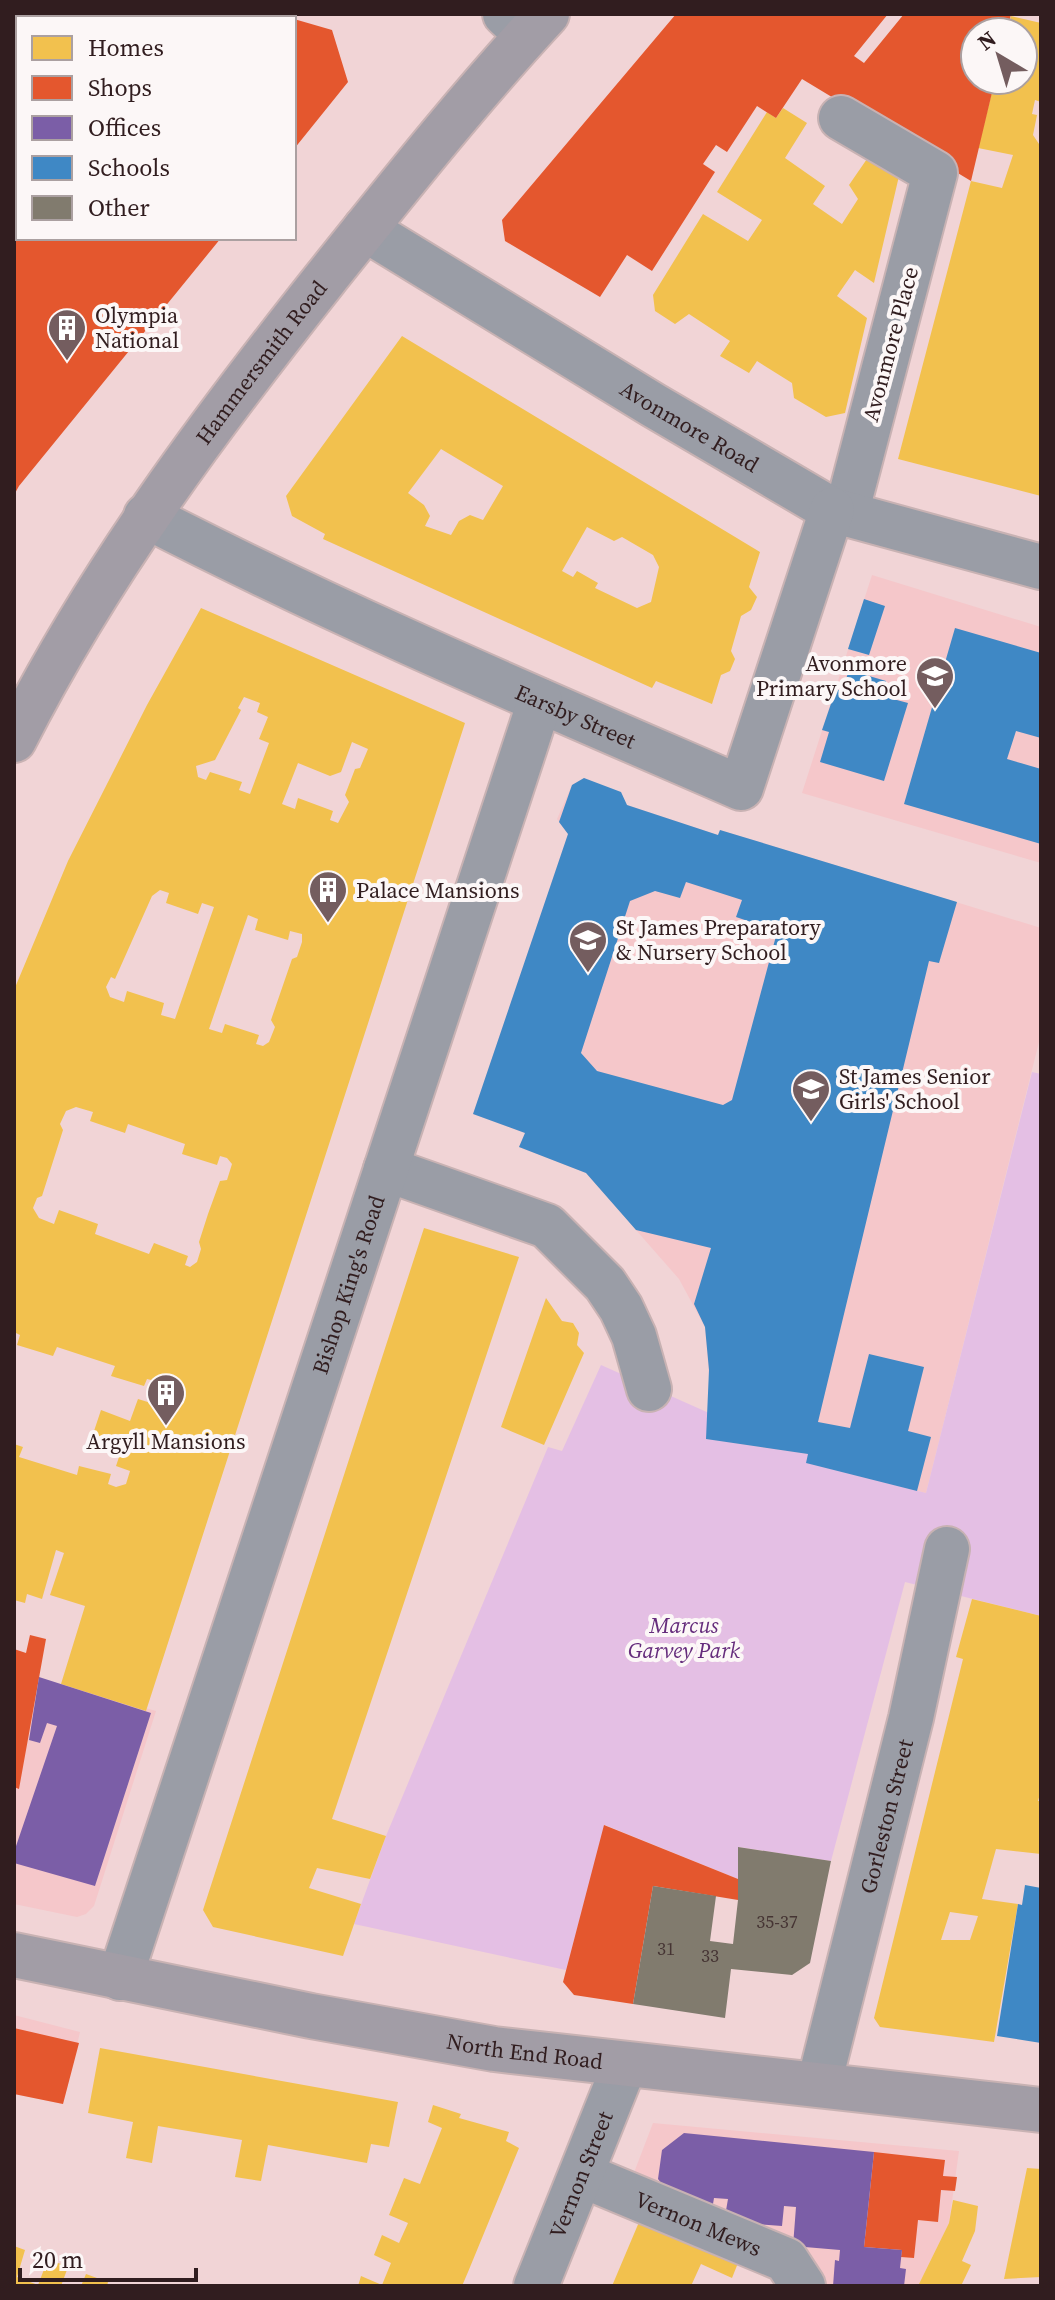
<svg xmlns="http://www.w3.org/2000/svg" width="1055" height="2300" viewBox="0 0 1055 2300" font-family="'Source Serif 4',serif">
<rect width="100%" height="100%" fill="#f1d4d6"/>
<path fill="#f5c7ca" d="M872 575 1041 627V863L802 793Z
M584 778 627 805 718 835 720 830 1041 928V1034L926 1493 706 1439 710 1386 705 1327 679 1279 586 1173 519 1147 525 1133 473 1114 568 834 557 819 572 785Z
M14 1671 156 1711 94 1906 86 1914 77 1917 14 1904Z
M14 2015 80 2032 63 2104 14 2094Z
M653 2123 959 2151 949 2223 918 2286H783L771 2272 622 2204Z"/>
<path fill="#e4bfe4" d="M1032 1072 1041 1074V1616L905 1582 831 1861 739 1847 738 1879 605 1825 566 1970 354 1924 386 1836 548 1447 562 1451 601 1365 709 1413 707 1439 808 1454 807 1463 926 1493Z"/>
<path fill="#f2c14e" fill-rule="evenodd" d="M1011 16 1041 23V102L1035 100 1032 114 1037 115 1033 135 1041 147V496L898 459 971 181 1002 188 1013 155 978 148 995 80H1023V32H1007Z
M783 108 807 123 785 158 825 186 813 204 842 224 858 199 849 185 869 156 899 176 874 283 855 270 837 296 867 318 845 413 826 417 794 398 792 383 757 361 749 373 720 356 730 341 689 314 675 324 655 311 653 295 703 214 748 241 762 220 717 192 767 112 776 118Z
M402 336 760 552 749 587 757 597 751 610 741 616 731 651 735 659 730 671 721 675 712 704 656 681 652 688 323 539 325 534 292 516 286 496ZM441 449 503 486 483 520 470 515 459 521 451 535 425 526 430 516 424 505 408 493ZM587 527 614 541 622 537 653 555 659 567 651 602 637 608 595 588 598 583 577 571 573 577 562 571Z
M201 608 465 723 146 1711 61 1684 85 1606 50 1595 64 1553 56 1550 42 1599 27 1594 25 1603 14 1600V1444L23 1447 19 1457 77 1475 79 1466 111 1474 108 1484 116 1487 126 1484 130 1471 116 1466 123 1445 93 1434 101 1410 130 1421 138 1399 151 1403 157 1387 155 1381 147 1379 144 1386 111 1376 115 1366 57 1347 53 1356 17 1345 20 1335 14 1332V990L68 861 147 705ZM244 697 260 703 257 712 268 717 259 739 269 743 250 794 239 790 242 782 210 772 206 780 198 777 196 766 215 760 241 710 238 708ZM352 742 368 749 360 768 355 769 345 795 349 802 338 823 330 820 333 811 298 798 295 809 282 804 298 763 330 776 341 772ZM160 890 169 893 166 903 198 914 202 903 214 907 175 1019 161 1015 164 1003 127 991 124 1002 110 997 106 987 111 977 115 979 152 896ZM248 915 258 919 255 930 288 940 290 931 302 934V942L297 957 292 959 271 1020 275 1027 269 1042 263 1046 256 1044 259 1035 225 1024 222 1033 209 1029ZM76 1107 93 1112 90 1121 125 1133 128 1124 185 1144 182 1154 217 1165 220 1156 227 1158 232 1164 227 1180 220 1181 208 1214 199 1242 201 1249 197 1262 190 1267 185 1265 188 1256 154 1243 149 1254 95 1234 98 1224 59 1210 54 1224 39 1218 33 1208 37 1198 42 1196 63 1130 60 1124 66 1111Z
M424 1228 519 1257 332 1819 386 1836 370 1879 317 1868 309 1888 361 1904 343 1956 213 1927 203 1910Z
M546 1298 562 1321 573 1323 579 1333 577 1345 584 1353 544 1445 501 1427Z
M972 1599 1041 1616V1790L1038 1801H1041V1854L996 1849 982 1899 1018 1904 994 2042 880 2027 874 2018 963 1659 956 1657ZM950 1912 978 1916 970 1940H941Z
M100 2048 398 2102 389 2147 371 2144 367 2163 268 2145 261 2181 235 2177 242 2140 158 2126 152 2163 126 2158 133 2122 88 2113Z
M433 2105 461 2114 459 2118 509 2132 506 2141 519 2148 468 2272 462 2286H358L361 2276 382 2285 391 2263 374 2255 382 2235 399 2243 408 2223 389 2215 404 2178 420 2184 442 2128 428 2122Z
M1027 2168 1041 2169V2277L1004 2279Z
M953 2200 978 2206 975 2231 962 2261 971 2265 961 2286H918L949 2223Z
M642 2215 740 2258 732 2278 701 2264 691 2286H612Z
M14 2246 25 2250 17 2277 38 2285 48 2259 68 2267 61 2286H14Z
M86 2274 108 2282 107 2286H81Z"/>
<path fill="#e4572e" d="M14 14H276L287 17 18 18V238H221L19 486 14 495Z
M676 14H888L854 56 864 63 904 14H1011L1007 32H975V80H995L971 181 802 79 776 118 757 106 727 152 716 145 703 164 715 172 652 271 627 255 600 297 505 241 502 220Z
M294 19 332 30 348 82 294 149Z
M30 1635 46 1639 19 1789 14 1787V1649L26 1653Z
M604 1825 738 1879V1900L653 1886 633 2004 574 1995 563 1982Z
M14 2028 79 2043 63 2104 14 2094Z
M874 2152 945 2160 943 2176 957 2177 955 2191 941 2190 938 2222 918 2220 914 2258 901 2257 902 2250 864 2247Z"/>
<path fill="#7b5ea7" d="M39 1677 151 1713 95 1886 14 1863V1852L57 1726 47 1723 40 1743 29 1740Z
M684 2133 874 2152 864 2247 902 2250 900 2268 906 2269 904 2286H833L835 2260 839 2261 840 2250 793 2246 796 2207 784 2206 782 2226 724 2222 728 2199 714 2198 713 2204 676 2202 658 2179 662 2150Z"/>
<path fill="#3f88c5" fill-rule="evenodd" d="M864 599 885 606 869 655 848 649Z
M955 628 1041 653V738L1016 731 1007 759 1041 769V844L904 804Z
M849 670 886 681 882 696 908 703 884 781 820 762 829 732 822 730 836 689 842 691Z
M584 778 621 792 627 805 718 835 720 830 957 902 939 963 929 961 818 1422 850 1428 869 1354 924 1367 908 1431 931 1437 917 1491 806 1463 808 1454 706 1439 709 1370 705 1327 694 1304 711 1248 636 1230 586 1173 519 1147 525 1133 473 1114 568 834 559 822 572 785ZM686 882 742 900 736 917 771 929 776 936 732 1100 723 1105 597 1071 581 1053 630 901 655 891 680 898Z
M1025 1885 1041 1888V2043L997 2036 1018 1904 1022 1905Z"/>
<path fill="#817b6e" d="M738 1847 831 1861 810 1963 792 1975 731 1969 725 2018 633 2004 653 1886 716 1896 710 1941 733 1944 738 1900Z"/>
<g fill="none" stroke-linecap="round" stroke-linejoin="round">
<defs>
<g id="minor">
<path d="M505 14 527 35"/>
<path d="M841 118 935 173 846 514"/>
<path id="s1" d="M365 229 653 405 832 510 1041 567"/>
<path id="s2" d="M146 516C340 616 541 701 741 788L832 510"/>
<path d="M386 1169 547 1226 605 1284 621 1308 634 1336 649 1389"/>
<path id="s3" d="M120 1978 540 701"/>
<path id="s4" d="M819 2084 911 1718 947 1549"/>
<path id="s5" d="M582 2175 786 2260 803 2286"/>
<path id="s6" d="M536 2286 625 2064"/>
</g>
<g id="major">
<path id="s7" d="M14 740C98 574 209 425 325 279 397 189 469 98 547 14"/>
<path id="s8" d="M14 1955 311 2016 494 2049 1041 2110"/>
</g>
</defs>
<use href="#minor" stroke="#c8b2b3" stroke-width="48"/>
<use href="#major" stroke="#c8b2b3" stroke-width="48"/>
<use href="#minor" stroke="#9a9da6" stroke-width="44"/>
<use href="#major" stroke="#a29da6" stroke-width="44"/>
</g>
<defs>
<symbol id="building-pin" viewBox="-11 -11 22 30"><path d="M0 17L-7.5 6A9.5 9.5 0 1 1 7.5 6Z" fill="#745d5f" stroke="#fcf7f7"/><path d="M-4-6H4V6H1V3H-1V6H-4ZM-2.5-4.3h1.7v1.8h-1.7ZM.8-4.3h1.7v1.8H.8ZM-2.5-1h1.7V.8h-1.7ZM.8-1h1.7V.8H.8Z" fill="#fff"/></symbol>
<symbol id="school-pin" viewBox="-11 -11 22 30"><path d="M0 17L-7.5 6A9.5 9.5 0 1 1 7.5 6Z" fill="#745d5f" stroke="#fcf7f7"/><path d="M0-5L7-2L0 1L-7-2ZM-4 1L0 2.5L4 1V4Q0 6-4 4Z" fill="#fff"/></symbol>
</defs>
<g fill-rule="evenodd">
<use href="#building-pin" x="45" y="306" width="44" height="60"/>
<use href="#school-pin" x="913" y="654" width="44" height="60"/>
<use href="#building-pin" x="306" y="868" width="44" height="60"/>
<use href="#school-pin" x="566" y="918" width="44" height="60"/>
<use href="#school-pin" x="789" y="1067" width="44" height="60"/>
<use href="#building-pin" x="144" y="1371" width="44" height="60"/>
</g>
<g text-anchor="middle" stroke-width="8" stroke-linejoin="round" paint-order="stroke">
<g font-size="18" fill="#453433">
<text x="777" y="1928">35-37</text>
<text x="666" y="1955">31</text>
<text x="710" y="1962">33</text>
</g>
<g font-size="22" fill="#311d1f" stroke="#fcf7f7" text-anchor="start">
<text x="95" y="323">Olympia<tspan x="95" dy="25">National</tspan></text>
<text x="907" y="671" text-anchor="end">Avonmore<tspan x="907" dy="25">Primary School</tspan></text>
<text x="356" y="898">Palace Mansions</text>
<text x="616" y="935">St James Preparatory<tspan x="616" dy="25">&amp; Nursery School</tspan></text>
<text x="839" y="1084">St James Senior<tspan x="839" dy="25">Girls' School</tspan></text>
<text x="166" y="1449" text-anchor="middle">Argyll Mansions</text>
</g>
<g font-size="22" fill="#311d1f" stroke="#fcf7f7">
<text transform="translate(890 344) rotate(-75)" y="8">Avonmore Place</text>
<text dy="8" stroke="none"><textPath href="#s7" startOffset="452">Hammersmith Road</textPath></text>
<text dy="8" stroke="none"><textPath href="#s1" startOffset="380">Avonmore Road</textPath></text>
<text dy="8" stroke="none"><textPath href="#s2" startOffset="474">Earsby Street</textPath></text>
<text dy="8" stroke="none"><textPath href="#s3" startOffset="730">Bishop King's Road</textPath></text>
<text dy="8" stroke="none"><textPath href="#s4" startOffset="276">Gorleston Street</textPath></text>
<text dy="8" stroke="none"><textPath href="#s8" startOffset="520">North End Road</textPath></text>
<text dy="8" stroke="none"><textPath href="#s6" startOffset="120">Vernon Street</textPath></text>
<text dy="8" stroke="none"><textPath href="#s5" startOffset="126">Vernon Mews</textPath></text>
</g>
<g font-size="22" font-style="italic" fill="#652c7c" stroke="#fcf7f7">
<text x="684" y="1633">Marcus<tspan x="684" dy="25">Garvey Park</tspan></text>
</g>
</g>
<rect width="1055" height="2300" fill="none" stroke="#311d1f" stroke-width="32"/>
<rect x="16" y="16" width="280" height="224" fill="#fcf7f7" stroke="#aba0a1" stroke-width="2"/>
<rect x="32" y="36" width="40" height="24" fill="#f2c14e" stroke="#aba0a1" stroke-width="2"/>
<text x="88" y="56" font-size="24" fill="#311d1f">Homes</text>
<rect x="32" y="76" width="40" height="24" fill="#e4572e" stroke="#aba0a1" stroke-width="2"/>
<text x="88" y="96" font-size="24" fill="#311d1f">Shops</text>
<rect x="32" y="116" width="40" height="24" fill="#7b5ea7" stroke="#aba0a1" stroke-width="2"/>
<text x="88" y="136" font-size="24" fill="#311d1f">Offices</text>
<rect x="32" y="156" width="40" height="24" fill="#3f88c5" stroke="#aba0a1" stroke-width="2"/>
<text x="88" y="176" font-size="24" fill="#311d1f">Schools</text>
<rect x="32" y="196" width="40" height="24" fill="#817b6e" stroke="#aba0a1" stroke-width="2"/>
<text x="88" y="216" font-size="24" fill="#311d1f">Other</text>
<g transform="translate(999 56) rotate(322)"><circle r="38" fill="#fcf7f7" stroke="#aba0a1" stroke-width="2"/>
<path d="M0-6L14 30L0 20L-14 30Z" fill="#745d5f"/>
<text y="-12" font-size="22" font-weight="bold" text-anchor="middle" fill="#311d1f">N</text>
</g>
<path d="M20 2268v12h176v-12" fill="none" stroke="#311d1f" stroke-width="4"/>
<text x="32" y="2268" font-size="24" fill="#311d1f" stroke="#fcf7f7" stroke-width="6" paint-order="stroke">20 m</text>
</svg>
